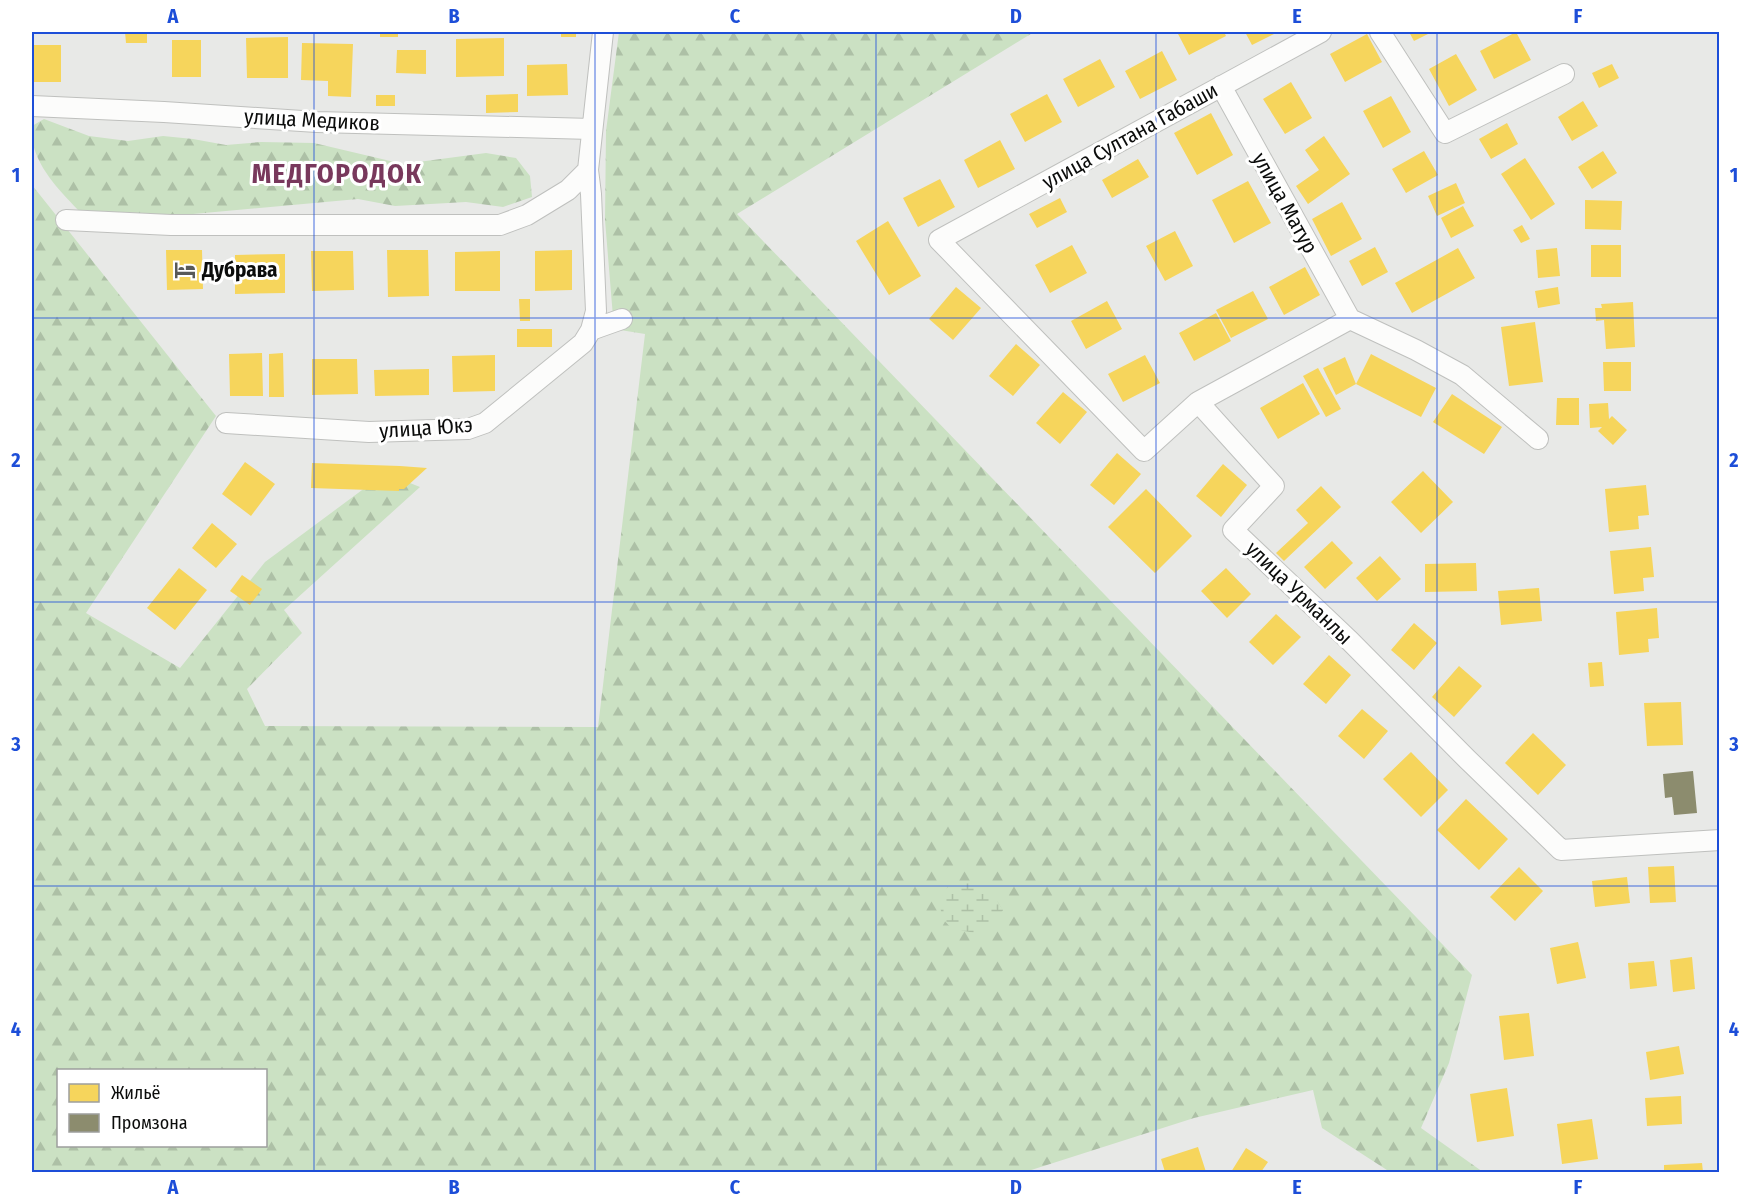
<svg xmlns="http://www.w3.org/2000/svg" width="1751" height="1204" viewBox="0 0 1751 1204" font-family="'Fira Sans Condensed',sans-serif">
<defs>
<pattern id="forest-firs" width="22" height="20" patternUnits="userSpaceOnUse" patternTransform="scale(1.5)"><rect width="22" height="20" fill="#cbe1c3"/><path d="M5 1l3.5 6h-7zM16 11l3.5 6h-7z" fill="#adc0a6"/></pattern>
<pattern id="wetland-marsh" width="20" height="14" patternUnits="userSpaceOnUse" patternTransform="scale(1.5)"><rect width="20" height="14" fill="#cbe1c3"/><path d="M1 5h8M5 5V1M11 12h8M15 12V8" fill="none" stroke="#adc0a6"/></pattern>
</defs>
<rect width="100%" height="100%" fill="#e8e9e7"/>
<path fill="url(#forest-firs)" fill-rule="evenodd" d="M619 32H1034L737 214 1472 975 1449 1063 1421 1128 1483 1172H1390L1322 1128 1313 1090 1194 1118 1025 1172H32V185L216 416 86 613 180 668 265 562 385 473 420 487 284 610 302 633 247 689 265 726 598 727 645 334 614 329 605 220 606 131ZM58 1070H266V1146H58Z
M44 119 89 136 128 141 163 136 193 139 226 145 261 142 314 143 403 164 486 153 516 158 530 176 532 197 503 207 466 202 395 206 358 199 160 217 81 213C62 193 40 172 33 144 31 139 32 132 32 126Z"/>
<path fill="url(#wetland-marsh)" d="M954 881 986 884 1003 910 991 928 976 933 952 929 943 919 940 907 943 892Z"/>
<path fill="#f6d55c" d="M125 32H147V43H126Z
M380 32H398V37H380Z
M561 32H576V37H561Z
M1177 32H1224L1226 36 1189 55Z
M1245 32H1278L1252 45Z
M1409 32H1432L1414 41Z
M1516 32 1531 60 1494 79 1480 51Z
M1367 34 1382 62 1345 82 1330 54Z
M288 37V78H247L246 38Z
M504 38V76L456 77V39Z
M172 40H201V77H172Z
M302 43 353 44 351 97 328 96V81L301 80Z
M32 45H61V82H32Z
M397 50H426V74L396 73Z
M1162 51 1177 80 1140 99 1125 71Z
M1456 54 1477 90 1449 106 1429 69Z
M1100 59 1115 87 1078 107 1063 79Z
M567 64 568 95 527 96V65Z
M1612 64 1619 78 1599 88 1592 73Z
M1291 82 1312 118 1285 134 1263 99Z
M518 94V112L486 113V95Z
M1047 94 1062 122 1025 142 1010 114Z
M376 95H395V106H376Z
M1391 96 1411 132 1383 148 1363 111Z
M1583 101 1598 126 1572 141 1558 117Z
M1211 113 1233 155 1197 175 1174 133Z
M1507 123 1518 144 1491 159 1479 139Z
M1324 136 1350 174 1308 204 1296 186 1319 170 1305 150Z
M1000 140 1015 169 978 188 964 160Z
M1424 151 1438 175 1406 193 1392 169Z
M1603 151 1617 173 1592 189 1578 167Z
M1525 158 1555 204 1531 220 1501 174Z
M1138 159 1149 177 1112 198 1102 180Z
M940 179 955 207 918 227 903 198Z
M1248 181 1271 223 1234 243 1212 200Z
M1456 183 1465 203 1437 216 1428 196Z
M1060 198 1067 212 1037 228 1029 214Z
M1585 200 1622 201 1621 230 1585 229Z
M1342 202 1362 239 1331 256 1312 219Z
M1463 206 1474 226 1451 238 1441 218Z
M888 221 921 276 889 295 856 241Z
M1522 225 1530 239 1521 243 1513 230Z
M1175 231 1193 266 1165 281 1146 246Z
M1072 245 1087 273 1050 293 1035 265Z
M1591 245H1621V277H1591Z
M1375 247 1388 272 1362 286 1349 261Z
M1458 248 1475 278 1412 313 1395 283Z
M1557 248 1560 276 1538 278 1536 250Z
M166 250H202L203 289 167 290Z
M387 250H428L429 296 388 297Z
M572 250V290L535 291V251Z
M311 251H353L354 290 312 291Z
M500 251V291H455V252Z
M285 254V293L235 294V255Z
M1305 267 1320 295 1284 315 1269 287Z
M956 287 981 308 953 340 929 319Z
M1558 287 1560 304 1538 308 1535 291Z
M1253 291 1268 319 1231 338 1216 310Z
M519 299H530V321H520Z
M1107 301 1122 329 1086 349 1071 321Z
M1633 302 1635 347 1606 349 1604 320 1596 321 1595 308H1602L1601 304Z
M1216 313 1231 341 1194 361 1179 333Z
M1535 322 1543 382 1509 386 1501 327Z
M517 329H552V347H517Z
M1016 344 1040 365 1013 396 989 376Z
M262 353 263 396H230L229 354Z
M283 353 284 397H269V354Z
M1371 354 1436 388 1421 417 1356 384 1336 395 1323 368 1345 357 1356 384Z
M495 355V391L453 392 452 356Z
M1145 355 1160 383 1123 402 1108 374Z
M312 359H357L358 394 312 395Z
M1603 362H1631V391H1604Z
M1318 368 1341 409 1326 417 1303 376Z
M429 369V395L375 396 374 370Z
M1303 383 1320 414 1278 439 1260 408Z
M1063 392 1087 412 1060 444 1036 423Z
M1452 394 1502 427 1484 454 1433 422Z
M1557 398H1579V425H1556Z
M1608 403 1609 419 1612 416 1627 430 1613 445 1598 431 1602 427 1590 428 1589 404Z
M1117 453 1141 474 1114 505 1090 485Z
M245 462 275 484 251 516 222 494Z
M312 463 400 466 427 468 404 489H399V491L311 488Z
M1223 464 1247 485 1221 517 1196 496Z
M1423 471 1453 502 1421 533 1391 502Z
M1646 485 1649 515 1638 516 1639 529 1609 532 1605 489Z
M1321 486 1341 507 1284 561 1276 553 1308 523 1296 510Z
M1146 489 1192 536 1155 573 1108 527Z
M212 523 237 544 216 568 192 548Z
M1332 541 1353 563 1325 589 1304 567Z
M1651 547 1654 577 1643 578 1644 591 1614 594 1610 551Z
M1380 556 1401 579 1377 601 1356 578Z
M1476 563 1477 591 1425 592V564Z
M179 568 207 590 175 630 147 608Z
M1226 568 1251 594 1227 618 1201 591Z
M242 575 262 589 250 605 230 591Z
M1539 588 1542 621 1501 625 1498 591Z
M1657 608 1659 638 1648 639 1649 652 1619 655 1616 612Z
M1276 614 1301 637 1273 665 1249 642Z
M1414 623 1437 643 1414 670 1391 650Z
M1329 655 1351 675 1326 704 1303 684Z
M1602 662 1604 686 1590 687 1588 663Z
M1459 666 1482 686 1454 717 1432 697Z
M1681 702 1683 745 1647 746 1644 703Z
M1362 709 1388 731 1364 759 1338 736Z
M1533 733 1566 765 1538 795 1505 763Z
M1411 752 1448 790 1421 817 1383 779Z
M1466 799 1508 839 1479 870 1437 830Z
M1674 866 1676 902 1650 903 1648 867Z
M1519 867 1543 891 1515 921 1490 897Z
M1627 877 1630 903 1595 907 1592 881Z
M1578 942 1586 978 1557 984 1550 948Z
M1692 957 1695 989 1673 992 1670 960Z
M1654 961 1657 986 1630 989 1628 963Z
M1529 1013 1534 1056 1504 1060 1499 1016Z
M1679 1046 1684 1074 1650 1080 1646 1052Z
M1507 1088 1514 1136 1477 1142 1470 1094Z
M1681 1096 1682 1124 1647 1126 1645 1098Z
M1592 1119 1598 1159 1562 1164 1557 1124Z
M1198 1147 1206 1172H1165L1161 1159Z
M1246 1148 1268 1162 1261 1172H1231Z
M1702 1163 1703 1172H1664V1165Z"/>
<path fill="#8c8c6e" d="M1693 771 1697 813 1674 815 1672 797 1665 798 1663 774Z"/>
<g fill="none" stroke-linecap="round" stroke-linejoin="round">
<defs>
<path id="minor" d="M1321 32 939 240 1144 451 1198 402 1274 486 1233 530 1350 641 1467 759 1561 850 1720 840
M1380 32 1445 133 1564 74
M1221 86 1350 319
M32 106 164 112 317 122 592 129
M66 220 171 225H500L527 215 568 190 588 170
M591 330 622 319
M1198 402 1350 319 1416 350 1462 375 1538 439
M226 423 369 432 468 429 485 423 583 343 591 330 596 311 591 194 588 170 603 32"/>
</defs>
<use href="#minor" stroke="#bfc0be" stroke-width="22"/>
<use href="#minor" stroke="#fcfcfb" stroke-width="20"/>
</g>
<path fill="none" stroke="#1d4ed8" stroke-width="1.5" stroke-opacity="0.55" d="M314 32V1172M595 32V1172M876 32V1172M1156 32V1172M1437 32V1172M32 318H1720M32 602H1720M32 886H1720"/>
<defs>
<symbol id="hotel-bare" viewBox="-9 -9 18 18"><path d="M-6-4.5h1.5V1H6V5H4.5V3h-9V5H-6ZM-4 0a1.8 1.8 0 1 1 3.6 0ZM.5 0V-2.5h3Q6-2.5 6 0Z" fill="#585958" stroke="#fff" stroke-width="2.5" paint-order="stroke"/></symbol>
</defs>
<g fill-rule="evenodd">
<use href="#hotel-bare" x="170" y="255" width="30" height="30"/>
</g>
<g text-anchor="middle" stroke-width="6" stroke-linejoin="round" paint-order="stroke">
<g font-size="21" fill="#0b0c0b" stroke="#fff">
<text transform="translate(312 120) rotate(3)" y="7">улица Медиков</text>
<text transform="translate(1130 136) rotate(-29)" y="7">улица Султана Габаши</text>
<text transform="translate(1285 203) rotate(61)" y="7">улица Матур</text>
<text transform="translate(426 428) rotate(-4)" y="7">улица Юкэ</text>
<text transform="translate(1299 593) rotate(44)" y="7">улица Урманлы</text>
</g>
<g font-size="21" font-weight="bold" fill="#0b0c0b" stroke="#fff" text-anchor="start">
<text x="202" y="277">Дубрава</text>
</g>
<g font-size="27" font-weight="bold" letter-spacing="1.5" fill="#78385c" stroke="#fff">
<text x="337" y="183">МЕДГОРОДОК</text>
</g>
</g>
<rect width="1751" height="1204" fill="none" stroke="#ffffff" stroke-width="66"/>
<rect x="57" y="1069" width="210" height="78" fill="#ffffff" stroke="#9d9e9d" stroke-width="1.5"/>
<rect x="69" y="1084" width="30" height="18" fill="#f6d55c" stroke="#9d9e9d" stroke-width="1.5"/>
<text x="111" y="1099" font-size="18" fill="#0b0c0b">Жильё</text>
<rect x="69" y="1114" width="30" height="18" fill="#8c8c6e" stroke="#9d9e9d" stroke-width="1.5"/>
<text x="111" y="1129" font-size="18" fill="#0b0c0b">Промзона</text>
<rect x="33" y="33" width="1685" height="1138" fill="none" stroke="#1d4ed8" stroke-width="2"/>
<g font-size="20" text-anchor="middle" font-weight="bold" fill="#1d4ed8">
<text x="173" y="23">A</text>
<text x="454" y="23">B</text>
<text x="735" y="23">C</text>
<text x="1016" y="23">D</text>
<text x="1297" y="23">E</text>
<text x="1578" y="23">F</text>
<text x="16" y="182">1</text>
<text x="1734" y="182">1</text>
<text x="16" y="467">2</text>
<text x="1734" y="467">2</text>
<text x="16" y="751">3</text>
<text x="1734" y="751">3</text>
<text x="16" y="1036">4</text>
<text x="1734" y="1036">4</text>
<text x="173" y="1194">A</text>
<text x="454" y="1194">B</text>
<text x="735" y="1194">C</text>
<text x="1016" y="1194">D</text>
<text x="1297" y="1194">E</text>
<text x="1578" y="1194">F</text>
</g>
</svg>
